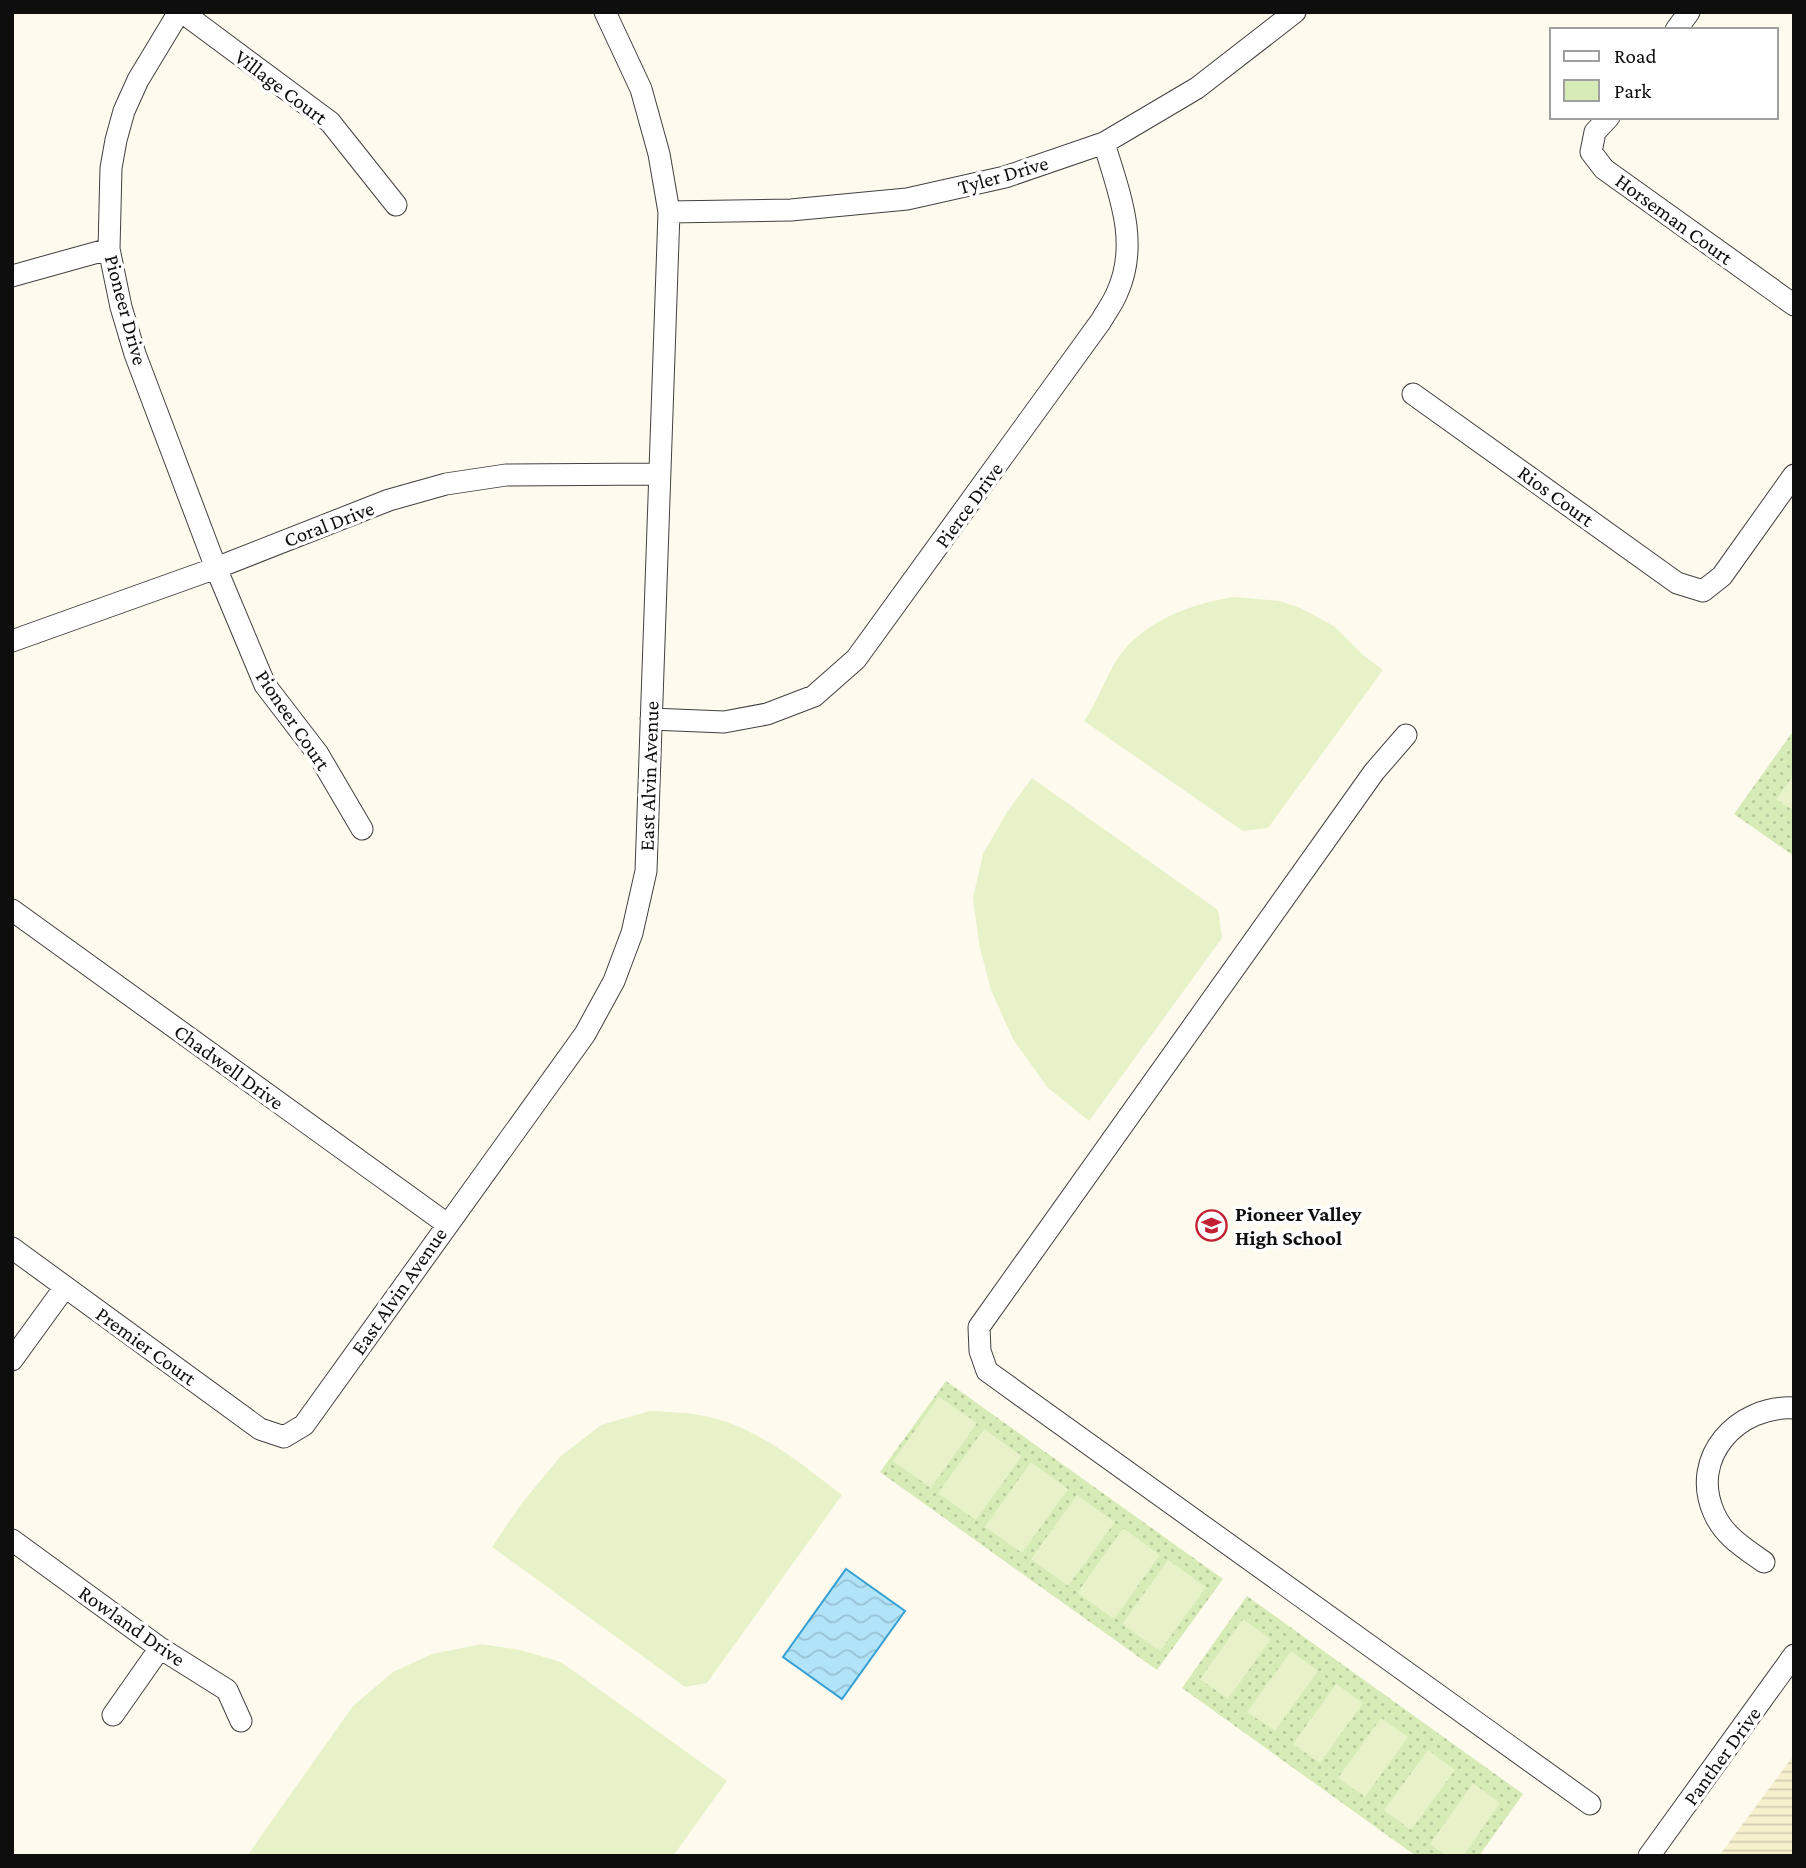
<svg xmlns="http://www.w3.org/2000/svg" width="1806" height="1868" viewBox="0 0 1806 1868" font-family="'Crimson Pro',serif">
<defs>
<pattern id="farmland-rules" width="6" height="5" patternUnits="userSpaceOnUse" patternTransform="scale(1.75)"><rect width="6" height="5" fill="#f6f0cd"/><path d="M0 2.5h6" fill="none" stroke="#d2cdaf"/></pattern>
<pattern id="green-dots" width="8" height="8" patternUnits="userSpaceOnUse" patternTransform="scale(1.75)"><rect width="8" height="8" fill="#d6ebb6"/><path d="M2 2h.1M6 6h.1" fill="none" stroke="#b6c89b" stroke-width="1.8" stroke-linecap="round"/></pattern>
<pattern id="water-waves" width="16" height="10" patternUnits="userSpaceOnUse" patternTransform="scale(1.75)"><rect width="16" height="10" fill="#b1e3f9"/><path d="M0 5q4-4 8 0t8 0" fill="none" stroke="#97c2d4"/></pattern>
</defs>
<rect width="100%" height="100%" fill="#fffaee"/>
<path fill="url(#farmland-rules)" d="M1794 1755V1856H1719Z"/>
<path fill="url(#green-dots)" d="M1794 730V856L1734 814Z
M946 1381 1223 1579 1157 1670 880 1472Z
M1247 1596 1523 1794 1479 1856H1416L1182 1688Z"/>
<path fill="#e7f2c8" d="M1234 597 1280 601 1300 608 1334 626 1363 655 1383 670 1268 828 1243 831 1084 721C1096 704 1102 686 1112 668 1135 624 1188 604 1234 597Z
M1794 775V811L1776 799Z
M1032 778 1218 910 1222 938 1089 1121 1047 1087 1013 1039 991 990 979 944 973 898 983 854 1007 812Z
M939 1397 977 1423 931 1488 893 1461Z
M650 1411C666 1412 683 1412 699 1415 754 1424 799 1462 842 1495L707 1683 685 1687 492 1547 522 1503 561 1456 601 1425Z
M984 1429 1022 1456 976 1520 938 1493Z
M1031 1462 1068 1489 1022 1553 985 1527Z
M1077 1495 1115 1522 1068 1586 1031 1559Z
M1123 1528 1160 1555 1114 1619 1077 1593Z
M1168 1560 1206 1587 1160 1651 1122 1624Z
M1243 1619 1271 1639 1228 1699 1200 1679Z
M482 1644 520 1650 561 1662 727 1781 673 1856H247L353 1706 393 1672 432 1654Z
M1291 1651 1318 1671 1275 1731 1247 1712Z
M1336 1684 1363 1703 1320 1763 1293 1744Z
M1381 1718 1408 1737 1365 1797 1338 1778Z
M1428 1750 1455 1770 1411 1830 1384 1810Z
M1473 1783 1500 1803 1463 1856H1447L1430 1844Z"/>
<path fill="url(#water-waves)" stroke="#34a0d3" stroke-width="2" d="M846 1569 905 1611 842 1699 783 1657Z"/>
<g fill="none" stroke-linecap="round" stroke-linejoin="round">
<defs>
<path id="minor" d="M179 12 138 80 124 111 116 140 111 168 109 249 121 307 135 354 216 568 265 685 318 754 362 829
M182 12 330 122 396 205
M1676 30 1689 12
M1609 117 1595 132 1591 152 1604 169 1794 305
M669 212 791 210 907 199 1005 177 1104 143 1197 88 1295 12
M12 276 109 249
M1413 394 1677 583 1703 591 1722 576 1794 475
M12 641 216 568 389 500 446 484 506 475 659 474
M651 719 724 722 767 714 814 696 856 659 1101 321C1106 312 1113 303 1117 293 1140 243 1119 193 1104 143
M1406 735 1374 772 979 1327 980 1351 987 1371 1590 1804
M12 910 447 1224
M12 1248 260 1429 284 1437 304 1425 585 1034 614 981 632 933 646 871 669 212 659 154 641 89 605 12
M12 1360 65 1287
M12 1540 160 1648 227 1690 241 1721
M1764 1562C1744 1548 1724 1536 1714 1513 1689 1457 1738 1405 1794 1408
M113 1715 160 1648
M1649 1856 1794 1655"/>
</defs>
<use href="#minor" stroke="#414141" stroke-width="23"/>
<use href="#minor" stroke="#fff" stroke-width="21"/>
</g>
<defs>
<symbol id="school-ring" viewBox="-11 -11 22 22"><circle r="9.5" fill="#fff" stroke="#c42034" stroke-width="1.5"/><path d="M0-5L7-2L0 1L-7-2ZM-4 1L0 2.5L4 1V4Q0 6-4 4Z" fill="#c42034"/></symbol>
</defs>
<g fill-rule="evenodd">
<use href="#school-ring" x="1194" y="1208" width="35" height="35"/>
</g>
<g text-anchor="middle" stroke-width="7" stroke-linejoin="round" paint-order="stroke">
<g font-size="21" fill="#0e0e0e" stroke="#fff">
<text transform="translate(281 87) rotate(37)" y="7">Village Court</text>
<text transform="translate(1003 175) rotate(-16)" y="7">Tyler Drive</text>
<text transform="translate(1674 219) rotate(36)" y="7">Horseman Court</text>
<text transform="translate(126 310) rotate(75)" y="7">Pioneer Drive</text>
<text transform="translate(1556 496) rotate(36)" y="7">Rios Court</text>
<text transform="translate(969 505) rotate(-54)" y="7">Pierce Drive</text>
<text transform="translate(329 524) rotate(-21)" y="7">Coral Drive</text>
<text transform="translate(293 720) rotate(56)" y="7">Pioneer Court</text>
<text transform="translate(649 776) rotate(-88)" y="7">East Alvin Avenue</text>
<text transform="translate(229 1067) rotate(36)" y="7">Chadwell Drive</text>
<text transform="translate(399 1291) rotate(-55)" y="7">East Alvin Avenue</text>
<text transform="translate(146 1346) rotate(36)" y="7">Premier Court</text>
<text transform="translate(132 1626) rotate(35)" y="7">Rowland Drive</text>
<text transform="translate(1722 1756) rotate(-54)" y="7">Panther Drive</text>
</g>
<g font-size="21" font-weight="bold" fill="#0e0e0e" stroke="#fff" text-anchor="start">
<text x="1235" y="1221">Pioneer Valley<tspan x="1235" dy="24">High School</tspan></text>
</g>
</g>
<rect width="1806" height="1868" fill="none" stroke="#0e0e0e" stroke-width="28"/>
<rect x="1550" y="28" width="228" height="91" fill="#ffffff" stroke="#9f9f9f" stroke-width="2"/>
<rect x="1564" y="51" width="35" height="10" fill="#ffffff" stroke="#9f9f9f" stroke-width="2"/>
<text x="1614" y="63" font-size="21" fill="#0e0e0e">Road</text>
<rect x="1564" y="80" width="35" height="21" fill="#d6ebb6" stroke="#9f9f9f" stroke-width="2"/>
<text x="1614" y="98" font-size="21" fill="#0e0e0e">Park</text>
</svg>
